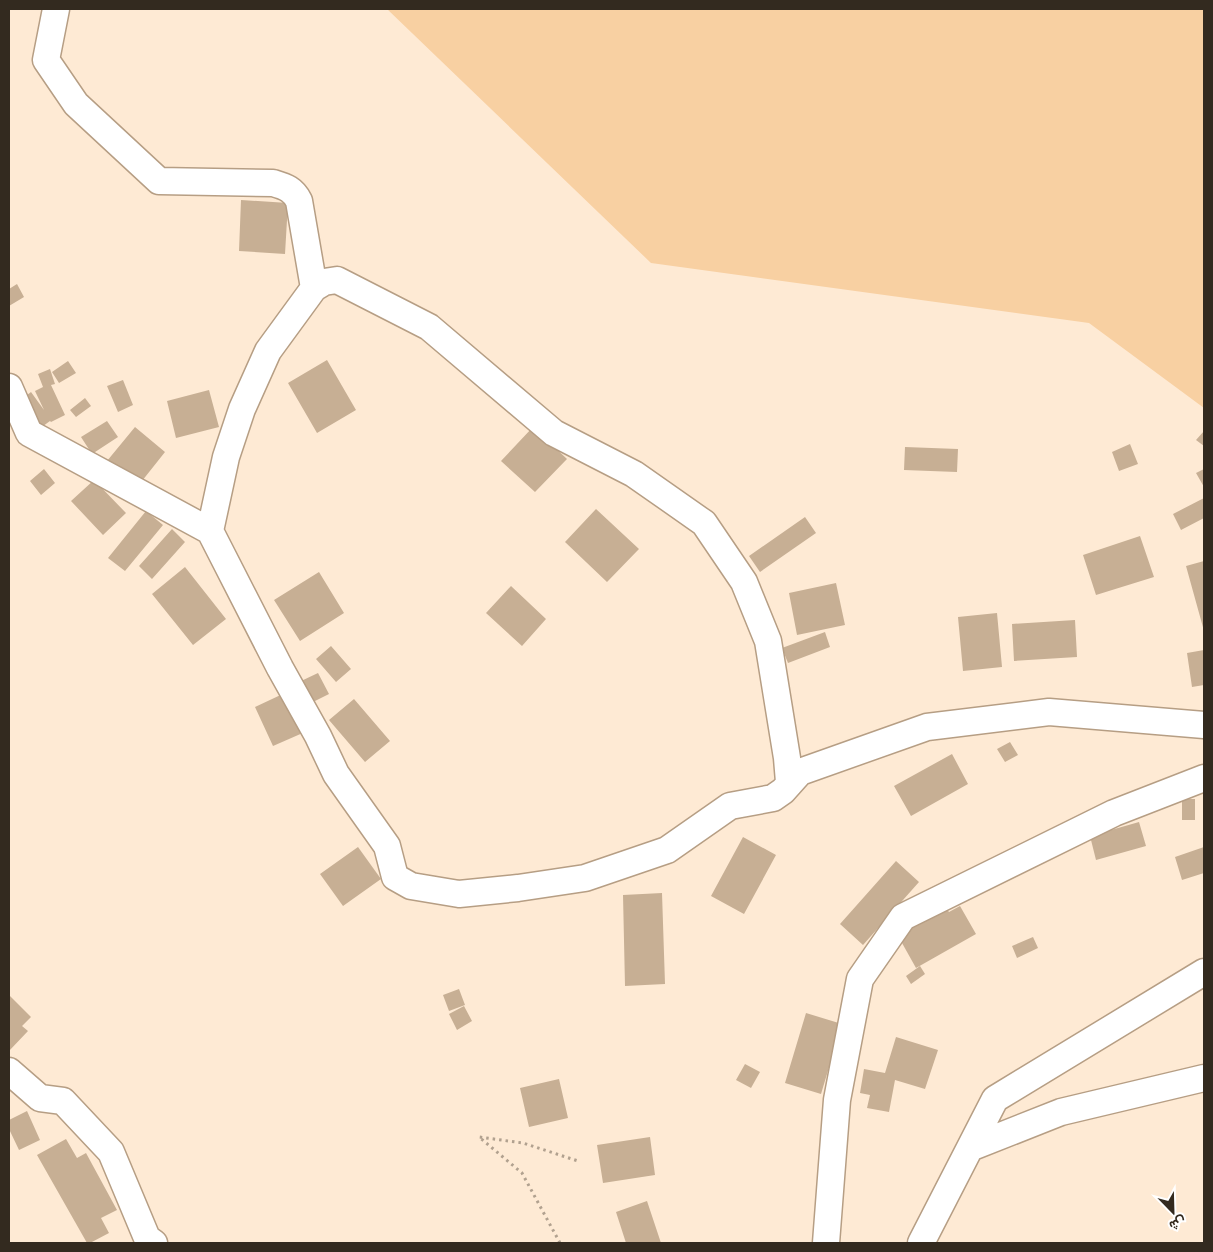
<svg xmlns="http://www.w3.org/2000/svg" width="1213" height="1252" viewBox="0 0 1213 1252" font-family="'Golos Text',Vazirmatn,sans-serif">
<rect width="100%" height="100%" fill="#feead4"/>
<path fill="#f8d0a2" d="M387 9H1204V408L1089 323 651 263Z"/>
<path fill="#c7af94" d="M241 200 288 203 285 254 239 251Z
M17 284 24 297 9 306V289Z
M327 360 356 410 317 433 288 383Z
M68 361 76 373 59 383 52 372Z
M50 369 55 384 51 385 65 415 51 422 50 421 39 429 18 402 31 392 44 410 35 391 43 387 38 374Z
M123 380 133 405 118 412 107 386Z
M209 390 219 427 176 438 167 401Z
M85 398 91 406 76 417 70 410Z
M107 421 118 437 92 454 81 437Z
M135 427 165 452 138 486 107 461Z
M533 427 567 459 535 492 501 461Z
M1204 431V446L1196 440Z
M1130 444 1138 464 1119 471 1112 452Z
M905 447 958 449 957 472 904 470Z
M44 469 55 483 41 495 30 481Z
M1204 469V487L1196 473Z
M94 480 126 513 103 535 71 501Z
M1204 498V518L1181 530 1173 514Z
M596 509 639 549 607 582 565 542Z
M146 511 163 525 125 571 108 558Z
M805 517 816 533 760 572 749 556Z
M172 529 185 542 152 579 139 566Z
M1140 536 1154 577 1096 595 1083 555Z
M1204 561V631L1186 566Z
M185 567 226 619 193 645 152 594Z
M319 572 344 613 300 641 274 600Z
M836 583 845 625 797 635 789 593Z
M511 586 546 619 522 646 486 613Z
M997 613 1002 667 963 671 958 617Z
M1075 620 1077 657 1014 661 1012 624Z
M825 632 830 647 788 663 782 648Z
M331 646 351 669 336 682 316 659Z
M1204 650V685L1192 687 1187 653Z
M318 673 329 694 309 704 299 682Z
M287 692 305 732 273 746 255 707Z
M354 699 390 741 365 762 329 720Z
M1010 742 1018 755 1005 762 997 749Z
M952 754 968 784 911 816 894 786Z
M1182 799H1195V820H1182Z
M1139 822 1146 846 1096 860 1090 836Z
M743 837 776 855 744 914 711 896Z
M358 847 381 879 343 906 320 874Z
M1204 847V873L1182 880 1175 857Z
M896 861 919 882 863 945 840 924Z
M662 893 665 984 625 986 623 895Z
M960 906 976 934 916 968 897 934 946 908 949 912Z
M1033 937 1038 948 1017 958 1012 946Z
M920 966 925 974 911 984 906 976Z
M459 989 465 1005 449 1011 443 995Z
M9 995 31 1017 22 1026 28 1031 9 1051Z
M464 1006 472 1021 457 1030 449 1014Z
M806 1013 842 1024 821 1094 785 1083Z
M896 1037 938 1050 925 1089 895 1080 889 1112 867 1108 870 1095 860 1093 864 1069 885 1073Z
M745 1064 760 1072 751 1088 736 1080Z
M559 1079 568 1118 529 1127 520 1088Z
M27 1111 40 1140 19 1150 9 1129V1120Z
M650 1137 655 1175 603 1183 597 1145Z
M66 1139 77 1158 86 1153 117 1210 101 1218 109 1233 90 1243H87L37 1155Z
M647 1201 661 1243H626L616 1212Z"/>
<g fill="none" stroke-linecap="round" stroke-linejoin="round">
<defs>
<path id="minor" d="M56 9 46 60 76 104 159 181 273 183C286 187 293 189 299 201L314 288
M9 387 29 433 210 531
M789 782 787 758 768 641 744 582 704 523 634 474 554 433 429 327 337 280 324 282 314 288 268 351 242 409 226 457 210 531 280 668 318 736 336 774 387 846 395 877 411 886 459 894 518 888 585 878 667 850 730 806 773 798 783 791 800 772 927 727 1049 712 1204 725
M9 1071 40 1098 63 1101 111 1152 147 1238 154 1243
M970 1148 1061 1112 1204 1078
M826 1243 837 1100 860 979 903 917 1114 813 1204 778
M921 1243 995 1099 1204 972"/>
</defs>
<use href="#minor" stroke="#b69e84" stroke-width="29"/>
<path stroke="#b1a18f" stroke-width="3" stroke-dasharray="2.5 4" stroke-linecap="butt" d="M560 1243 522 1173 479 1137 523 1143 578 1161"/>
<use href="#minor" stroke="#fff" stroke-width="26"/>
</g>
<rect width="1213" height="1252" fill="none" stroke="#332a1f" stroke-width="20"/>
<g transform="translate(1173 1212) rotate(157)" stroke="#ffffff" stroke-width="4" paint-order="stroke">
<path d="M0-4L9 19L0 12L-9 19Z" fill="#332a1f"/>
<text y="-8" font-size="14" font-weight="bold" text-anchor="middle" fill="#332a1f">ش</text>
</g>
</svg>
